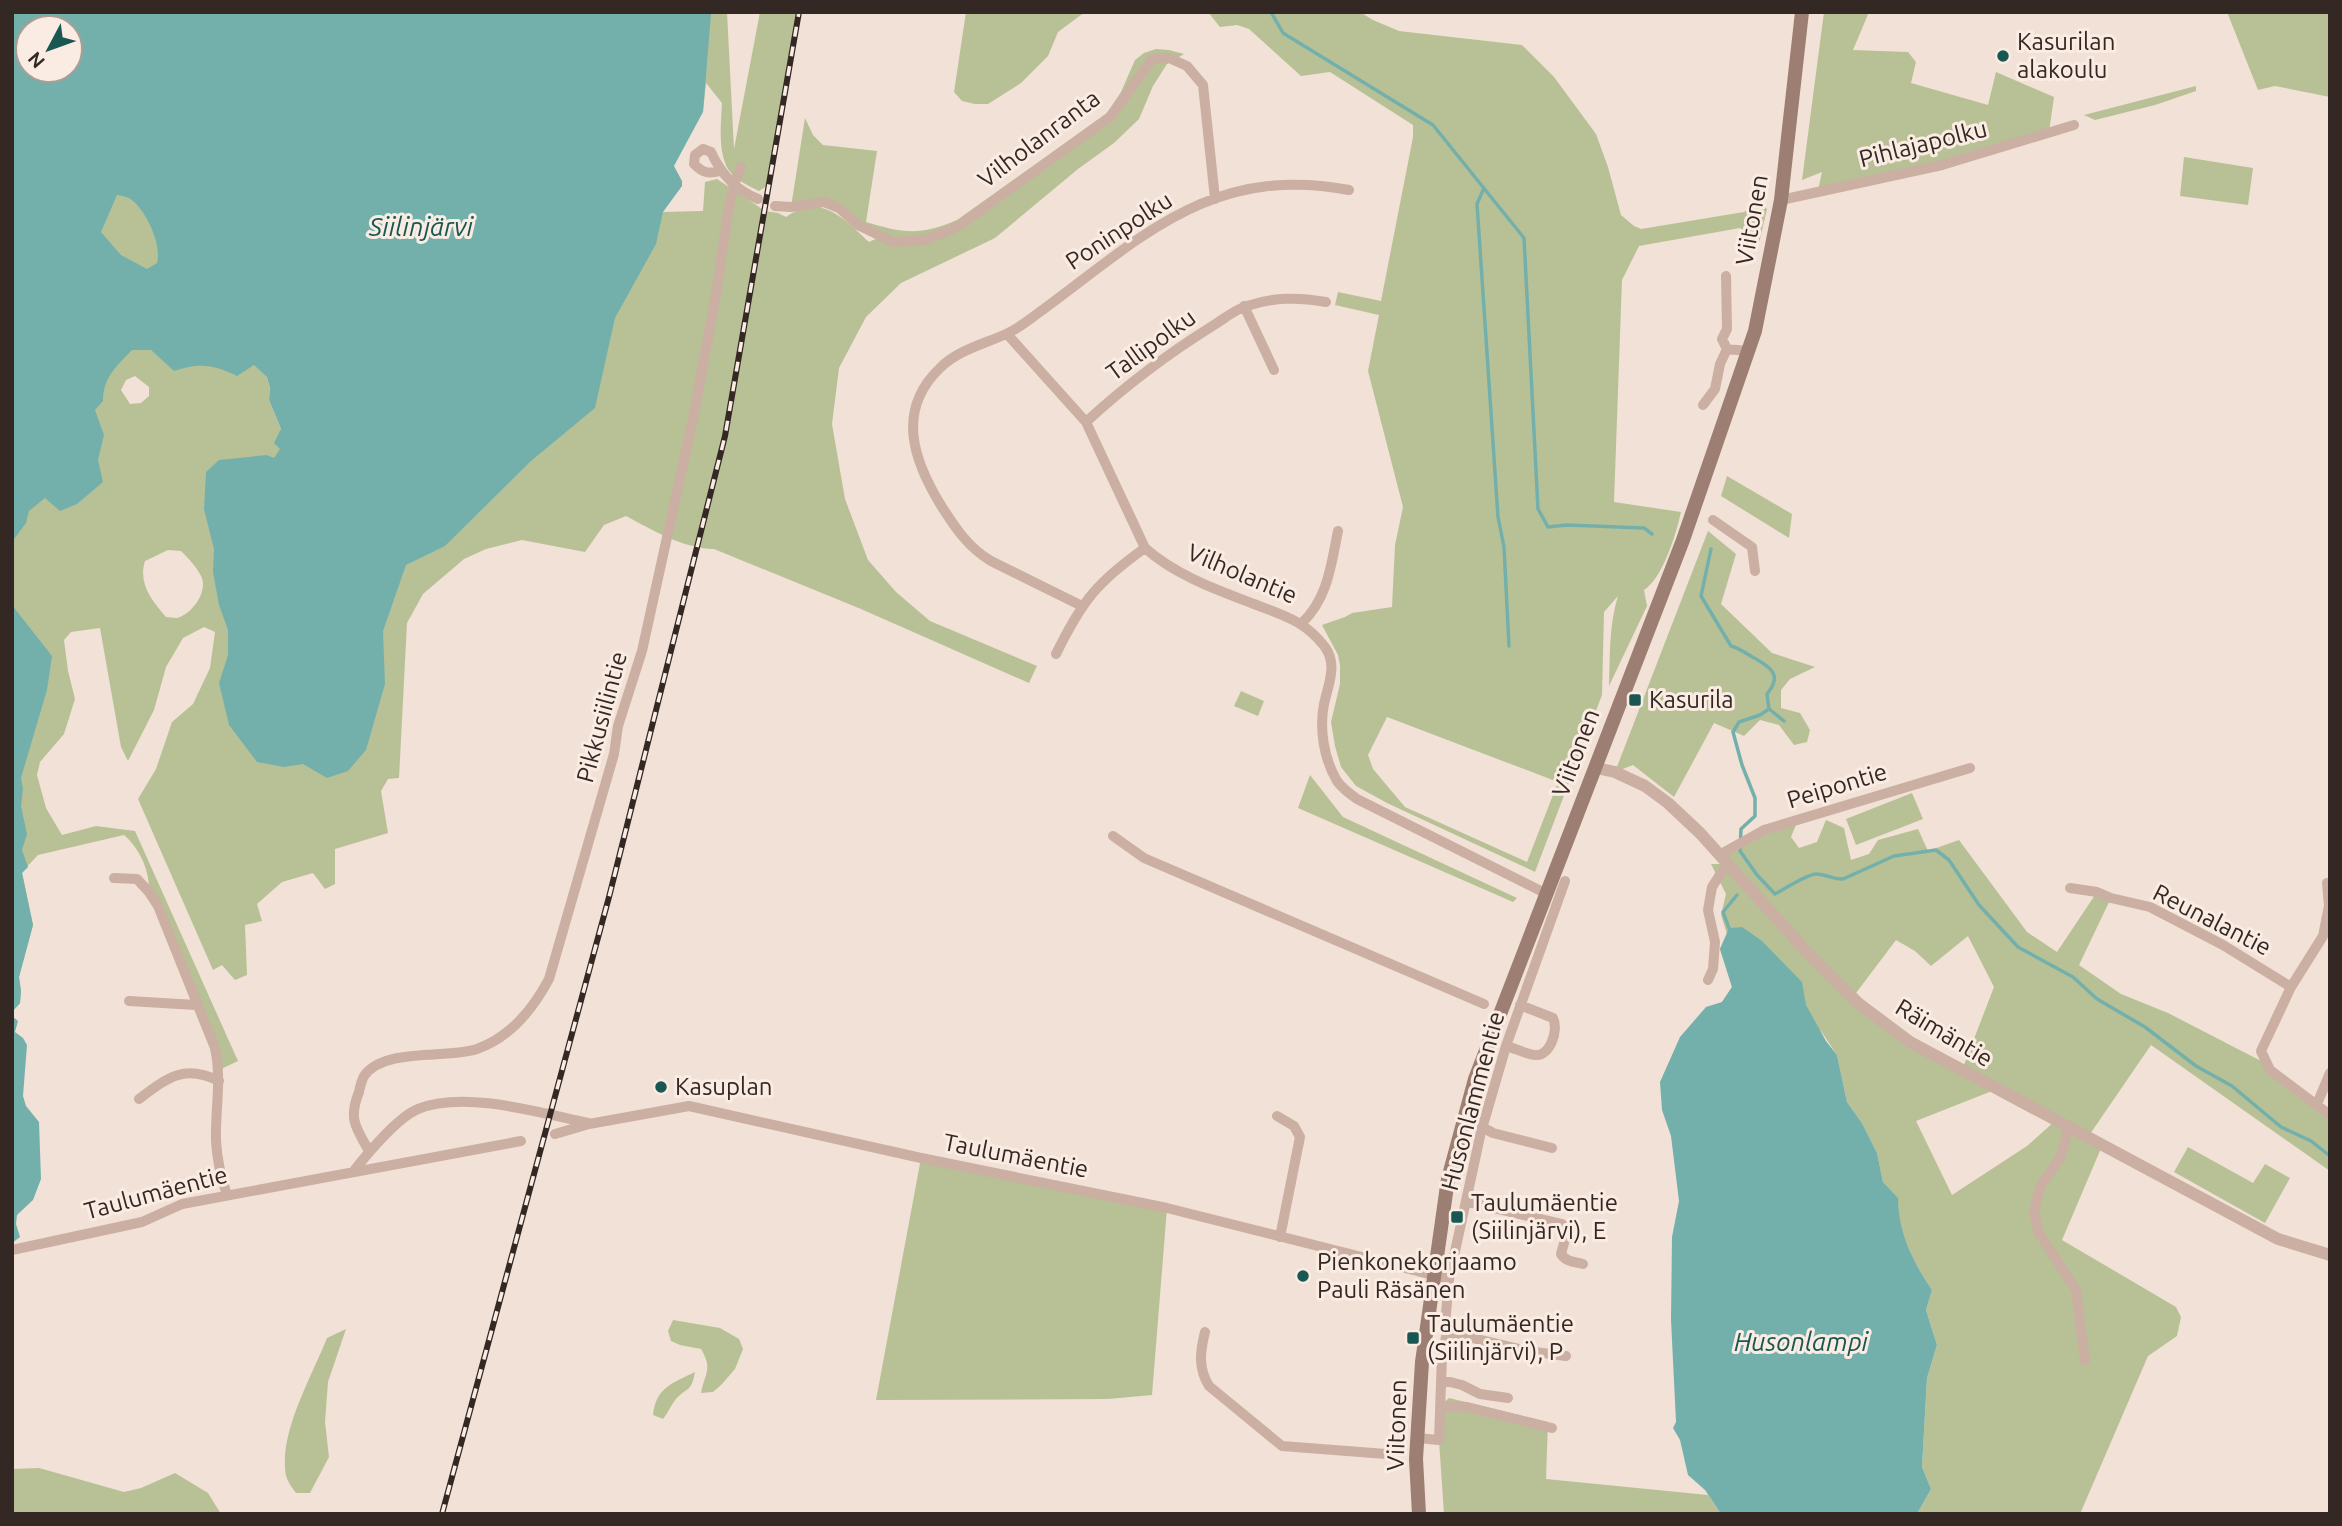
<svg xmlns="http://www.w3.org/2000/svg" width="2342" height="1526" viewBox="0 0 2342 1526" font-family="Ubuntu,sans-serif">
<rect width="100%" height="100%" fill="#f2e1d6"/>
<path fill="#b8c196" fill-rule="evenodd" d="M635 12H727L734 149 760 12H800L770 184 759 191C751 187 742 183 735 177 716 162 721 124 722 103L706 83 703 112 679 104Z
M966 12H1085L1058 32 1048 56 1021 83 988 104H975L962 101 954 92Z
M1208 12H1360L1373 20 1399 31 1522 45 1554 77 1596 134 1608 167 1621 215 1634 226 1641 229 1744 212 1759 201 1767 209 1759 243 1740 228 1639 246 1622 280 1614 502 1681 512C1676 534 1663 578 1644 590L1647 606 1609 686C1610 655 1609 625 1618 596L1604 612 1602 695 1535 872 1387 803 1356 786 1341 767 1335 746 1331 722 1340 684V665L1338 655 1322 625 1345 617 1352 613 1392 607 1395 545 1403 507 1368 371 1379 315 1335 305 1338 292 1381 301 1413 137V125L1330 72 1301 76 1249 29 1237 25 1220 27ZM1387 717 1558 782 1527 862 1405 807 1373 769 1368 755Z
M1824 12H1869L1853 50 1908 52 1916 62 1911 83 1988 105 1996 72 2054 97 2049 132 1942 165 1818 190 1822 172 1802 180Z
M2227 12H2330V97L2275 86 2258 90Z
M1156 49 1169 50 1184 54 1167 64 1153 86 1139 119 1114 143 1078 169 995 238 901 283 866 317 839 368 832 424 845 499 868 560 896 592 930 621 1037 666 1029 683 861 609 714 549C682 548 654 531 626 516L604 525 585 552 522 540 486 549 464 559 423 594 407 623 399 778 388 779 381 791 388 833 335 849V884L325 889 313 873 282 882 257 904 262 921 245 925 247 975 235 980 222 965 213 970 138 799 156 769 172 722 193 704 210 668 215 632 204 627 183 638 166 667 154 710 128 761 121 747 100 628 71 632 64 640 68 671 75 699 64 734 40 762 37 775 46 808 62 835 96 826 135 831 238 1061 219 1070 149 892C150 871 140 849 124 835L38 855 22 872 33 925 19 977 21 991 20 1003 12 1012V427L82 198 133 187 267 377 270 388 269 400 290 451 650 174 663 212 703 211 705 182 717 179 765 211 778 213 786 217C821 192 844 219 869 242L880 237 824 202 791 207 805 118 813 135 823 145 877 151 866 222C902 233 920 236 957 220L1107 113 1121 92 1135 60 1144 53ZM135 376 149 387V396L141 403 130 404 121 390 126 380ZM168 550 181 551C189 559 197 567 202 578 207 593 192 614 177 618 173 618 170 617 166 617 151 600 138 583 145 561Z
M2196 86V91L2155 105 2095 120 2084 115Z
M2184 157 2253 168 2248 205 2180 196Z
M1727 476 1792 514 1789 538 1721 496Z
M1708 531 1736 554 1721 604 1772 653 1815 667 1790 679 1781 690V708L1800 713 1810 730 1807 742 1794 745 1779 725 1760 720 1744 736 1714 723 1674 797 1633 765 1615 772Z
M1241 691 1264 701 1258 716 1234 706Z
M1310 775 1343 817 1517 898 1513 902 1298 808Z
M1912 793 1923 819 1856 845 1846 819Z
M1798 820 1791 837 1799 848 1817 842 1826 820 1844 828 1851 860 1869 854 1878 840 1918 829 1928 851 1959 840 2027 932 2057 952 2097 892 2111 898 2079 965 2121 994 2168 1013 2265 1063 2330 1115V1171L2151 1045 2088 1137 2102 1146 2062 1240 2176 1307 2181 1317 2177 1336 2148 1356 2080 1514H1917L1931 1489 1922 1467 1927 1378 1937 1345 1926 1310 1932 1290C1913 1262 1898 1232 1897 1198L1883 1182 1877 1153 1862 1123 1847 1102 1837 1055 1821 1031 1722 1002 1732 987 1720 949 1727 934 1721 915 1726 894 1711 864H1726L1719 855ZM1968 936 1994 987 1962 1070 1853 997 1896 940 1915 951 1931 966ZM1997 1089 2055 1121 2027 1146 1952 1195 1916 1121Z
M2188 1147 2253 1183 2265 1164 2290 1178 2265 1223 2174 1172Z
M921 1158 1167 1208 1152 1395 1108 1399 876 1400Z
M673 1320 720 1328 739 1339 743 1349 735 1369 722 1384 713 1392 701 1393C705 1373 713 1369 701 1349L680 1345 671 1341 668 1331Z
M346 1329 328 1382 325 1422 329 1457 310 1493H296C290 1485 285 1478 285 1468 282 1427 312 1376 327 1338Z
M695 1372C691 1393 688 1386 676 1399 671 1405 668 1413 663 1419L653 1415C656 1387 673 1383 695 1372Z
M1449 1398 1548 1422 1546 1479 1708 1495 1721 1514H1444L1439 1441 1440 1406Z
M39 1468 124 1492 141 1488 175 1473 208 1493 221 1514H12V1469Z"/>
<path fill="#74b0ab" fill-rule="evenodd" d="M12 12 711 14 703 112 674 166 682 181V186L663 212 656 244 615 318 595 408 531 461 445 546 406 565 383 631 385 684 366 750 348 771 327 778 303 764 284 767 257 762 229 725 219 683 228 655V630L219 605 213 572 214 549 204 509 206 472 219 460 267 455 274 458 280 449 274 443 281 429 269 400 270 388 267 377 254 365 237 376C212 364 200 363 174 371L151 350H132C117 366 103 377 103 401L95 410 104 435 98 460 103 482 77 504 60 511 45 498 29 511 26 523 12 542ZM28 28H70V70H28ZM117 195C123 196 129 197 133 201 147 213 162 245 157 263L147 269 121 255 101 232Z
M12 605 52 656 47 690 21 778 23 789 21 806 27 834 22 850 28 867 22 873 33 925 19 977 21 991 20 1003 12 1012Z
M1742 927 1762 941 1802 982 1806 1005 1826 1041 1837 1055 1847 1102 1862 1123 1877 1153 1883 1182 1898 1198C1898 1232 1913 1262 1932 1290L1926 1310 1937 1345 1927 1378 1922 1467 1931 1489 1917 1514H1721L1705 1490 1688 1475 1680 1440 1673 1428 1676 1422 1671 1320 1672 1237 1679 1201 1671 1136 1662 1110 1660 1082 1680 1037 1706 1007 1722 1002 1732 987 1720 949 1729 928Z
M12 1016 18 1021 15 1032 23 1038 27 1045 23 1096 26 1106 39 1122 41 1179 33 1200 17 1215 16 1224 20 1237 12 1243Z"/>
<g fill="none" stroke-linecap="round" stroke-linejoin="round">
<path stroke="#74b0ab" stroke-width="3.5" d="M1271 12 1283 33 1433 125 1524 238 1538 509 1548 527 1567 525 1644 528 1652 534
M1484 188 1477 204 1498 517 1504 547 1509 646
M1711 549 1701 596 1731 646C1741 649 1747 654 1756 659 1772 668 1782 676 1767 694L1769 709 1760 715 1739 722 1733 732 1742 765 1755 798V816L1741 829 1740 851 1757 875 1775 894C1785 889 1807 874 1816 874 1826 874 1834 880 1843 879L1894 856 1936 850 1949 860 1979 905 2018 947 2073 977 2097 999 2145 1027 2196 1066 2232 1086 2281 1127 2311 1141 2330 1156
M1769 709 1784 721
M1729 928 1723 912 1737 895"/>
<path stroke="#caafa2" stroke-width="10" d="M720 171C708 174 703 173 694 164L695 155 703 149 711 152C721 174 735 190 758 199
M1781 200 1942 165 2074 125
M775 206 791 207 824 202 839 208 858 225 893 242 925 240 957 227 1110 117 1152 59 1169 58 1187 66 1203 85 1215 199
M1726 276 1727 329 1722 339 1727 349
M1244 306 1274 370
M1007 334 1086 422 1145 548C1175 575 1217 590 1254 604 1284 616 1304 620 1325 647 1338 665 1328 685 1324 704 1319 729 1324 759 1337 781 1342 788 1350 794 1357 799L1545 893
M1703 405 1715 389 1720 364 1727 349 1748 351
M1086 422C1125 386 1169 353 1214 325 1225 318 1236 309 1247 306 1274 297 1298 297 1326 302
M1713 520 1752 547 1755 571
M1082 606 991 561C969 548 956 529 942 507 914 462 895 411 940 368 958 350 984 344 1006 334 1018 329 1030 319 1041 311 1142 237 1212 164 1349 190
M1302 623C1328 598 1331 565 1338 531
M1056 654C1082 601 1097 582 1145 548
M1113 836 1144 858 1484 1004
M1719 855 1764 830 1970 768
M114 878 137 879 149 892 158 906 215 1048C222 1081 215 1109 216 1141 217 1160 221 1177 227 1195
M2070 888 2097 892 2111 898 2150 907 2223 945 2291 987 2261 1051 2270 1070 2330 1115
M1708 980 1713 969 1715 942 1708 910 1712 887 1727 864
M2291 987 2323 936 2329 906 2327 883
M129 1001 196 1005
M1506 1046C1515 1048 1525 1054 1535 1055 1550 1057 1559 1030 1553 1018L1520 1005
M139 1099C168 1077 184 1064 219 1081
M2317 1104 2330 1073
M1277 1116 1294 1126 1300 1137 1280 1237
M1482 1127 1493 1133 1552 1148
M2069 1128 2060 1158 2040 1187 2034 1212 2039 1233 2076 1290 2085 1360
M555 1134 589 1124 689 1106 921 1158 1167 1208 1449 1279
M369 1151C356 1128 348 1119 359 1092 360 1087 362 1080 364 1076 384 1047 448 1059 477 1049 511 1037 533 1009 549 979L614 754 618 726 642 651 693 419 716 294 728 213 734 184 741 167
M353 1172C367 1154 398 1117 418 1109 464 1090 541 1113 588 1123
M1468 1202 1562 1224 1567 1232 1561 1254C1566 1262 1575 1262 1583 1264
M12 1250 142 1222 182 1204 521 1141
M1205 1332C1200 1352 1198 1368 1209 1386L1282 1446 1386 1454 1400 1449
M1447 1332 1527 1351 1566 1356
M1442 1380 1462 1385 1480 1394 1508 1398
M1440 1406 1467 1407 1552 1428
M1417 1438 1439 1440 1442 1356 1447 1332 1445 1325 1449 1279 1481 1132 1506 1046 1565 881"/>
<path stroke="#caafa2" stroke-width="12" d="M1596 768 1615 772 1645 786 1668 803 1700 833 1806 951 1858 1003 1910 1042 2278 1239 2330 1255"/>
<path stroke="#9d7e73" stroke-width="14" d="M1419 1514 1416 1459 1422 1362 1448 1179 1475 1079 1683 540 1755 331 1781 200 1802 12"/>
<defs>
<path id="rail" d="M442 1514 609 897 725 436 799 12"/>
</defs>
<use href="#rail" stroke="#342825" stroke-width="6"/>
<use href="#rail" stroke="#faece2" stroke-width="3.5" stroke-dasharray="10" stroke-linecap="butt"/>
</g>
<g fill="#195753" stroke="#faece2" stroke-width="2.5">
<circle cx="2003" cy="56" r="7"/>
<rect x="1628" y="693" width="14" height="14" rx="3.5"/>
<circle cx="661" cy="1087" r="7"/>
<rect x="1450" y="1210" width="14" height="14" rx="3.5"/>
<circle cx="1303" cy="1276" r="7"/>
<rect x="1406" y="1331" width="14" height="14" rx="3.5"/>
</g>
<g text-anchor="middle" stroke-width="6" stroke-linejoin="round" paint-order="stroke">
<g font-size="24" fill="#342825" stroke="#faece2" text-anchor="start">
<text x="2017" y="50">Kasurilan<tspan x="2017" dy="28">alakoulu</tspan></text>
<text x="1649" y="708">Kasurila</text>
<text x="675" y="1095">Kasuplan</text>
<text x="1471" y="1211">Taulumäentie<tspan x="1471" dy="28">(Siilinjärvi), E</tspan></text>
<text x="1317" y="1270">Pienkonekorjaamo<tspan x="1317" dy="28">Pauli Räsänen</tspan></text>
<text x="1427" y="1332">Taulumäentie<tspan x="1427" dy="28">(Siilinjärvi), P</tspan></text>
</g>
<g font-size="24" fill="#342825" stroke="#faece2">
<text transform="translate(1039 139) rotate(-37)" y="8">Vilholanranta</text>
<text transform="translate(1923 144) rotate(-14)" y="8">Pihlajapolku</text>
<text transform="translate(1752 220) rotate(-80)" y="8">Viitonen</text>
<text transform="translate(1119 231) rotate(-33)" y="8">Poninpolku</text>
<text transform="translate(1151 345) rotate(-36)" y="8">Tallipolku</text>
<text transform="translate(1242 574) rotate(23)" y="8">Vilholantie</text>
<text transform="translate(602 717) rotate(-75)" y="8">Pikkusiilintie</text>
<text transform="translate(1576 753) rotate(-69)" y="8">Viitonen</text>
<text transform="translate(1837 786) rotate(-17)" y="8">Peipontie</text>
<text transform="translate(2212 920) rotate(27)" y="8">Reunalantie</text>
<text transform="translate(1944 1033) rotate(31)" y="8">Räimäntie</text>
<text transform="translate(1473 1101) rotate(-75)" y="8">Husonlammentie</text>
<text transform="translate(1016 1156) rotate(11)" y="8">Taulumäentie</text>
<text transform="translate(156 1193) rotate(-15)" y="8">Taulumäentie</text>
<text transform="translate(1397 1425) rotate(-88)" y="8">Viitonen</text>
</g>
<g font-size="26" font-style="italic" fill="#195753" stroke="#faece2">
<text x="421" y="236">Siilinjärvi</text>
<text x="1801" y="1351">Husonlampi</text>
</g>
</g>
<rect width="2342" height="1526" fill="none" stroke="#342825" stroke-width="28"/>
<g transform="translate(49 49) rotate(229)"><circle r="33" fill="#faece2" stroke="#ab9e96" stroke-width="2"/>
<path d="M0-5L12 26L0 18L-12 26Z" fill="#195753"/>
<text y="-10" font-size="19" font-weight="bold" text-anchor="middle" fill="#342825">N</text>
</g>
</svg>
